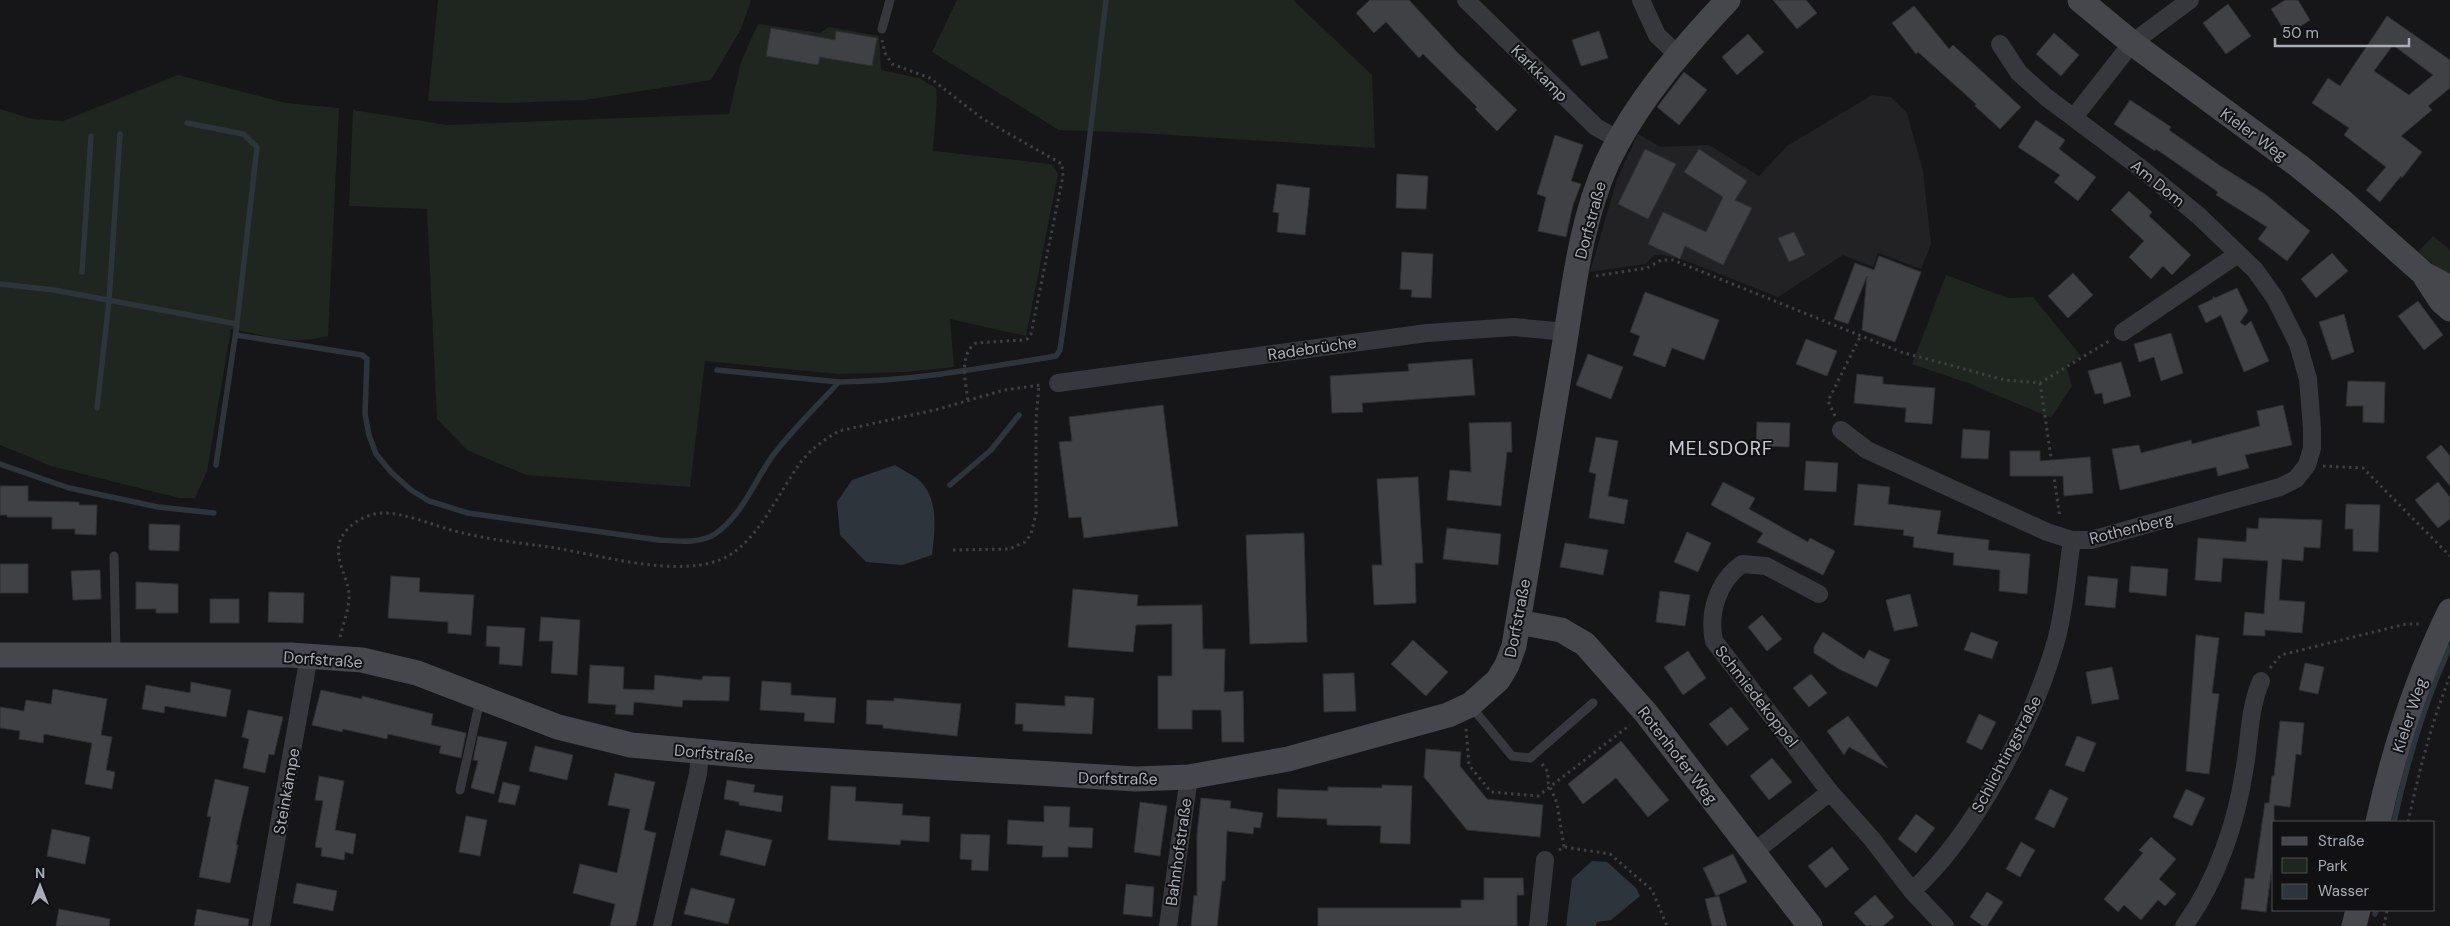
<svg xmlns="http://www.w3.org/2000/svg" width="2450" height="926" viewBox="0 0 2450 926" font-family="'DM Sans',sans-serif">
<rect width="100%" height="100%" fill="#161618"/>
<path fill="#222225" d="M1872 95 1891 97 1907 113 1923 171 1931 244 1921 269 1878 253 1873 267 1843 255 1778 297 1684 260 1662 255H1655L1645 264 1590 272 1617 179 1638 134 1661 147 1709 145 1759 176 1787 146Z"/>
<path fill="#1e261f" d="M438 0H751L741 29 711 80 585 100 508 103 428 101Z
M957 0H1293L1372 75 1375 148 1140 133 1059 130 932 52Z
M758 24 820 33 829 27 879 36 881 70 919 78 936 88 937 98 933 151 1051 164 1058 174 1026 336 950 319 954 367 906 372 838 374 705 361 690 487 526 475 467 450 437 419 427 209 349 206 353 110 447 125 729 114 741 62Z
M178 75 286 103 339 108 328 336C292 346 266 335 231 329L207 471 195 498H179L51 466 0 445V109L32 119 63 121Z
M2433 236 2450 250V278L2418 252Z
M1946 275 2008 298 2033 297 2081 356 2066 366 2072 386 2051 418 1968 383 1912 364Z"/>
<path fill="#2c353c" d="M895 465C902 470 912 474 919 480 939 498 935 530 932 555L902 565 866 562 840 535 837 502 852 480Z
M1592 861 1607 862 1636 888 1640 896 1611 920 1597 922 1596 926H1566L1572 879Z"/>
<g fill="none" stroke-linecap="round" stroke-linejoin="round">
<path stroke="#2c353c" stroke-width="5.5" d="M187 123 243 134 257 147 237 324 216 465
M82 272 91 136
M0 284 54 290 237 324
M236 335 362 355 367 359 365 414 369 435 376 454 391 472 411 490 429 501 468 513 659 540C676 541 700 544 715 534 743 515 755 479 774 454 794 428 817 406 839 382 912 381 984 368 1056 356L1060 350 1086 168 1106 0
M717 370 839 382
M97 408 109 301 120 134
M0 464 69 488 158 507 214 513
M950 485 991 450 1019 415
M2394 822C2407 762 2424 703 2450 647
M2375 914 2376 910"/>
</g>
<path fill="#404145" stroke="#303034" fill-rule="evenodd" d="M1370 0H1409L1457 52 1517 110 1497 131 1475 109 1477 107 1423 54 1419 58 1386 22 1374 33 1356 13Z
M1773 0H1806L1817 13 1797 29Z
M2285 0H2298L2310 20 2287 35 2271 9Z
M2228 4 2251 36 2226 54 2203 23Z
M1914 6 1949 49 1953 45 2021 107 2000 129 1975 106 1976 104 1918 52 1916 54 1892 23Z
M2387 16 2450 60V88L2428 106 2432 110 2401 136 2422 152 2402 178 2401 176 2380 202 2366 190 2386 167 2344 135 2349 128 2312 103 2328 78 2340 86ZM2393 45 2433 75 2409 95 2374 71Z
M771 28 835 40 836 31 877 38 872 66 820 57 818 65 766 56Z
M1599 31 1608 58 1581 66 1572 40Z
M2054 33 2079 55 2061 76 2036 54Z
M1748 34 1764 52 1737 75 1722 57Z
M1684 72 1707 90 1679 125 1657 107Z
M2130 100 2171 127 2169 130 2219 165 2265 194 2310 231 2287 261 2258 239 2267 227 2216 195 2218 192 2156 149 2155 151 2114 124Z
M2036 120 2065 140 2059 149 2096 177 2078 201 2054 182 2060 175 2018 147Z
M1555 135 1583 145 1571 181 1581 184 1573 205 1566 237 1538 231 1546 197 1537 194Z
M1645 149 1676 164 1648 219 1618 204Z
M1699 149 1747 181 1735 200 1752 208 1723 265 1685 246 1680 259 1648 244 1663 212 1706 232 1723 197 1684 172Z
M1397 174 1428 176 1426 209 1396 208Z
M1277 184 1310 188 1305 235 1277 232 1279 213 1273 212Z
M2129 191 2152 212 2149 216 2191 255 2172 275 2163 266 2151 279 2129 257 2144 241 2111 210Z
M1794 232 1805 255 1789 262 1778 238Z
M1402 252 1433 254 1431 298 1411 297 1412 290 1400 289Z
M2332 253 2348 271 2316 298 2301 279Z
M1879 256 1921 272 1895 342 1862 330 1867 276 1848 324 1834 319 1855 263 1874 270Z
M2073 273 2093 295 2068 318 2048 296Z
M2237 288 2248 311 2240 322 2245 326 2251 321 2269 361 2244 372 2221 315 2206 323 2198 306 2213 299V296L2215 298Z
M1645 292 1719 320 1704 360 1672 348 1665 367 1633 355 1640 336 1630 332Z
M2418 301 2443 335 2424 350 2398 316Z
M2344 314 2354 352 2332 360 2319 322Z
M2171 333 2183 373 2161 381 2154 357 2139 362 2134 344Z
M1806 339 1837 351 1827 376 1796 364Z
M1588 354 1623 367 1611 399 1576 385Z
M1472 359 1475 395 1362 403 1363 412 1332 413 1330 376 1409 371 1408 364Z
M2121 362 2131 396 2104 404 2102 393 2095 394 2088 371Z
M1857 374 1883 377V384L1935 388 1932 424 1905 422 1906 408 1854 403Z
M2348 381 2385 382 2384 423 2363 422V406H2346Z
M1163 405 1178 526 1084 538 1081 517 1069 518 1059 442 1072 441 1069 417Z
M2283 405 2292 445 2245 455 2249 468 2218 476 2216 467 2120 490 2112 449 2139 445 2141 453 2191 440 2192 444 2260 426 2257 411Z
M1511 422 1512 452H1507L1501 506 1447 500 1450 470 1471 472 1469 423Z
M1757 422 1790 423 1789 447 1756 446Z
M1963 429 1990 431 1988 459 1961 458Z
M1596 437 1618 441 1608 496 1628 500 1624 524 1589 518 1596 474 1589 472Z
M2441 445 2450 456V486L2426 457Z
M2010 451H2040V461L2090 457 2093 493 2064 496 2063 476H2010Z
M1806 461 1838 463 1836 492 1804 490Z
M1418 477 1423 563H1415L1416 603 1374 605 1372 565H1382L1377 479Z
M1723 482 1755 498 1749 509 1808 542 1810 538 1835 551 1823 575 1757 542 1763 533 1711 505Z
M2438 482 2450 497V519L2438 528 2415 500Z
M1858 484 1890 487 1888 504 1941 511 1937 534 1989 540 1988 550 2030 554 2027 594 1999 591 2000 570 1953 565 1954 553 1913 547 1914 537 1903 535 1904 530 1854 525Z
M0 486H28V501L79 502V505H97L96 535 75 534V529H52V517H7V515H0Z
M2346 504 2380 505 2378 552 2353 551V529H2345Z
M2259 518 2322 520 2320 548 2304 547 2303 561 2282 559 2279 600 2305 602 2302 633 2265 630V636L2243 635 2245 612 2264 614 2268 561 2223 558 2221 582 2195 580 2198 538 2246 542 2247 528 2258 529Z
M149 524 180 525 179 551 149 550Z
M1447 528 1501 534 1498 565 1443 559Z
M1687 532 1711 543 1698 572 1674 562Z
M1304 533 1307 642 1250 644 1246 535Z
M1565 543 1608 550 1603 575 1560 567Z
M0 564H28V593H0Z
M2131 566 2168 569 2166 596 2129 592Z
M100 570 101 599 73 600 71 571Z
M391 576 420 578 419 592 474 595 471 635 448 633V622L388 618Z
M2088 576 2118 579 2115 608 2085 605Z
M136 582 178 584V613H156V609H136Z
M1073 589 1138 595 1137 606 1202 605 1203 649H1225L1224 692 1243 691 1244 742H1222L1221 710H1192V729H1158V676H1172V624L1136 625 1133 652 1068 647Z
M1660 591 1690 595 1685 626 1656 622Z
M269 592 304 593 303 623 268 622Z
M1910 594 1918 626 1894 631 1886 600Z
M210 599H239V623H210Z
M1762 615 1782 639 1767 651 1748 627Z
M541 617 580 620 577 675 551 673 553 641H539Z
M487 626 525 628 522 666 499 664 500 647 486 646Z
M1823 632 1864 659 1869 650 1890 660 1877 687 1839 669 1814 653V647Z
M1971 632 1998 642 1992 659 1964 650Z
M2196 635 2219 638 2212 693 2219 694 2209 774 2186 771Z
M1413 640 1448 672 1426 696 1391 664Z
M1688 651 1706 678 1683 695 1664 667Z
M2305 663 2324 667 2318 694 2299 690Z
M590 665 624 667 623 689 654 690 655 675 702 680 703 676 730 677 729 701 683 700 682 707 634 702 633 715 615 714 616 705 588 703Z
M2112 667 2119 699 2092 704 2086 672Z
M1354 673 1356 711 1324 712 1323 674Z
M1811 674 1827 693 1809 707 1793 688Z
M762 681 791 683V695L836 698 834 723 804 721 805 713 760 710Z
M191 682 231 690 226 717 165 706 164 713 142 709 146 685 190 693Z
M53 689 107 699 101 735 112 737 106 770 115 772 112 789 85 784 92 743 44 734 43 743 19 739 20 731 0 728V707L24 711 26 700 51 704Z
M321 690 362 699V696L433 714 431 725 466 733 461 758 439 753 441 746 388 734 387 739 343 729 342 732 312 725Z
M1065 696 1094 698 1092 734 1023 731V724H1015L1016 703 1065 706Z
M894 698 961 704 957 736 883 728V725L866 724 867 700 894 701Z
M1731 707 1749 729 1727 746 1709 724Z
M248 710 283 717 274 755 269 754 265 773 243 768 249 739 242 737Z
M1979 714 1996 722 1982 750 1966 742Z
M1848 716 1888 768 1849 747 1844 755 1827 731Z
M2280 721 2304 723 2301 755 2296 754 2290 807 2274 805V852L2266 912 2241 909 2245 878 2254 879 2265 803H2269L2272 776H2274Z
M478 736 507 742 494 794 471 788 478 761 473 760Z
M2077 736 2096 743 2084 772 2065 765Z
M1621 741 1669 800 1648 817 1616 778 1583 804 1568 784Z
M535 746 573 755 567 780 529 771Z
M1426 749 1461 752 1460 766 1487 799 1543 805 1540 837 1467 830 1424 777Z
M1772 758 1792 782 1769 800 1750 776Z
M615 773 655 782 644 830 656 833 636 926H610L615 904 573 893 580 864 617 873 630 809 608 805Z
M319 776 344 781 335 830 356 834 353 854 345 852 344 860 321 856 322 848 315 847 323 801 315 800Z
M215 779 249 787 236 845H238L230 883 199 877 211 817 207 816Z
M727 780 755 785 753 792 783 796 781 812 739 805V802L724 799Z
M503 782 520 786 515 805 498 802Z
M1382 785 1412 786 1410 844 1380 843 1381 826 1327 825V819L1277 817 1278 789 1328 791V787L1382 788Z
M831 786 856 787 855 801 903 804 902 815 930 817 929 842 901 840 900 845 828 840Z
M2050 789 2068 798 2054 828 2035 819Z
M2186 789 2205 798 2192 826 2173 817Z
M1201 798 1231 801 1230 808 1263 813 1260 828 1254 827 1253 834 1227 831 1225 881H1222L1217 926H1191L1194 895 1197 896V834Z
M1140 802 1167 806 1160 856 1134 852Z
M1044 806 1070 807 1069 827 1093 828 1092 848 1068 847V857H1042L1043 846 1007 844 1008 820 1044 822Z
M1916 814 1935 828 1916 853 1898 839Z
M466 816 487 820 480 856 459 852Z
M52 829 90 837 85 864 47 856Z
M726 830 772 840 765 866 720 855Z
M961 834 990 835 988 871 971 870 972 860 960 859Z
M2151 837 2176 859 2159 879 2176 894 2165 906 2158 900 2141 920 2124 905 2118 912 2104 899 2143 853 2139 850Z
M2021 842 2035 850 2020 877 2006 869Z
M1832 847 1849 869 1826 888 1808 866Z
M1733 854 1747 882 1716 896 1703 868Z
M1484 878H1523L1524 895H1517V926H1318V908H1461V900H1484Z
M297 883 337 891 333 911 293 903Z
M1126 884 1154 887 1152 917 1123 914Z
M691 888 735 899 728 924 684 914Z
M1987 892 2003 902 1987 926H1983L1970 917Z
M1875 895 1894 917 1883 926H1866L1854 913Z
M1719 896 1727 926H1712L1705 899Z
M59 909 110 919 109 926H56Z
M197 909 249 919 248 926H194Z"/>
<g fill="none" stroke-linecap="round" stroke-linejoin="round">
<path stroke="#3d3f44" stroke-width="3" stroke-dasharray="2.5 4" stroke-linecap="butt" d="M882 40 885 53 892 64 930 78 983 119 1062 164 1063 176 1031 334 1027 339 1022 340 976 343C958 355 966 383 968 401
M1596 276 1647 268 1661 260H1673L1901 352 2005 380 2040 383 2109 341
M2040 383 2060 518
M1835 416 1828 401 1861 335
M2323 466 2363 468 2450 556
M953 550 1009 549 1025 542 1031 534 1036 514V419L1039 385
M340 637C343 624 350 607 349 593 347 576 334 559 340 541 346 525 365 514 382 513 403 512 435 526 455 531 488 540 523 543 556 548 603 556 671 576 717 561 756 548 777 494 801 462 811 449 825 439 839 431L939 409 1004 390 1041 385
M2270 668 2281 655 2406 624H2421
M1466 729 1469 765 1491 792 1538 796 1630 725
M1542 764 1548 772V782L1557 803 1564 847
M2408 822C2419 772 2431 724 2450 676
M1559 850 1564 847 1610 854 1652 890 1667 926
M2384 926 2387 910"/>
<path stroke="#37383d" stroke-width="9" d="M882 29 890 0
M114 556 116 653
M1470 705 1512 756 1530 758 1593 703
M460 790 480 700"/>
<path stroke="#37383d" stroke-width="18" d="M1466 0 1596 127 1619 140
M1641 0 1657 35 1679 56
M2074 117 2132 43 2190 0
M2123 332 2238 254
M1058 383 1427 333 1514 327 1566 332
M1841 430 1867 450 2047 532 2072 540H2091L2280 487 2296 479 2307 465 2312 448V428L2308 379 2298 344 2275 298 2255 270 2199 216 2142 169 2046 97 2019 73 2000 44
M1819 594 1766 566 1742 564C1718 581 1708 613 1714 641L1830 792 1872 839 1912 891 1945 926
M1754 852 1830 792
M1912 891C1975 834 2033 722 2056 641 2065 608 2067 573 2072 540
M261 926 309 656
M662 926 698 774 700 753
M1168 926 1189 777
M1538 926 1545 860
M2184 926C2217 881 2237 821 2245 766 2250 737 2249 709 2261 681"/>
<path stroke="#45474d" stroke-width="25" d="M2080 0 2132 43 2299 166 2343 202 2424 274 2450 288
M2426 278 2441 301 2450 309
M1518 622 1561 630 1585 644 1646 713 1810 926
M0 655H291L362 660 417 673 558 727 631 745 750 756 1136 779 1189 777 1288 759 1448 715 1470 705 1498 680 1507 665 1514 646C1531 546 1547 446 1564 347 1574 286 1581 220 1607 163 1636 102 1682 49 1728 0
M2378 822C2394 749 2417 678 2450 611
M2354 926 2358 910"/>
</g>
<g text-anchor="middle" stroke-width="4" stroke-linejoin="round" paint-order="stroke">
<g font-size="16" fill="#a8adb8" stroke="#111113">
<text transform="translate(1540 73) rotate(45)" y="6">Karkkamp</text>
<text transform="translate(2254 134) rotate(36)" y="6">Kieler Weg</text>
<text transform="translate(2158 183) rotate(39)" y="6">Am Dom</text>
<text transform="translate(1590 220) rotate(-75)" y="6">Dorfstraße</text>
<text transform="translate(1312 348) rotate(-8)" y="6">Radebrüche</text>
<text transform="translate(2131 528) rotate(-14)" y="6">Rothenberg</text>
<text transform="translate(1517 618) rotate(-79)" y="6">Dorfstraße</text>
<text transform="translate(323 659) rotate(4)" y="6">Dorfstraße</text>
<text transform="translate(1757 696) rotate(52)" y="6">Schmiedekoppel</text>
<text transform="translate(2409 715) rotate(-72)" y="6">Kieler Weg</text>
<text transform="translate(714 753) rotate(5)" y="6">Dorfstraße</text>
<text transform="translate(2006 754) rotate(-62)" y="6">Schlichtingstraße</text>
<text transform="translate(1678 755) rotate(52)" y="6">Rotenhofer Weg</text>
<text transform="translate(1118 778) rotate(1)" y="6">Dorfstraße</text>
<text transform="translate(286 791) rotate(-80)" y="6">Steinkämpe</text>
<text transform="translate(1178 852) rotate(-82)" y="6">Bahnhofstraße</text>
</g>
<g font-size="19" letter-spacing="1" fill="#c9ccd4" stroke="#111113">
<text x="1721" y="455">MELSDORF</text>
</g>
</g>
<rect x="2272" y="821" width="162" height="90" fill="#111113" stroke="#4d4f55"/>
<rect x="2282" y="837" width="25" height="8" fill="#45474d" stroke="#4d4f55"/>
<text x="2318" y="846" font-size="15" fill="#a8adb8">Straße</text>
<rect x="2282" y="858" width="25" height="15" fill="#1e261f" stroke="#4d4f55"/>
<text x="2318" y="871" font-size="15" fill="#a8adb8">Park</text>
<rect x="2282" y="884" width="25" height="15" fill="#2c353c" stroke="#4d4f55"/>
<text x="2318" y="896" font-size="15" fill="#a8adb8">Wasser</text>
<g transform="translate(40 886)" stroke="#111113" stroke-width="4" paint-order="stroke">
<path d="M0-4L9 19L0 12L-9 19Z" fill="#a8adb8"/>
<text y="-8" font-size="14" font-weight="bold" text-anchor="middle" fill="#a8adb8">N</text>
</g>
<path d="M2275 38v8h134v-8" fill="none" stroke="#a8adb8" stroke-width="2.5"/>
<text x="2282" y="38" font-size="15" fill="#a8adb8" stroke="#111113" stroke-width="4" paint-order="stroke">50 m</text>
</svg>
